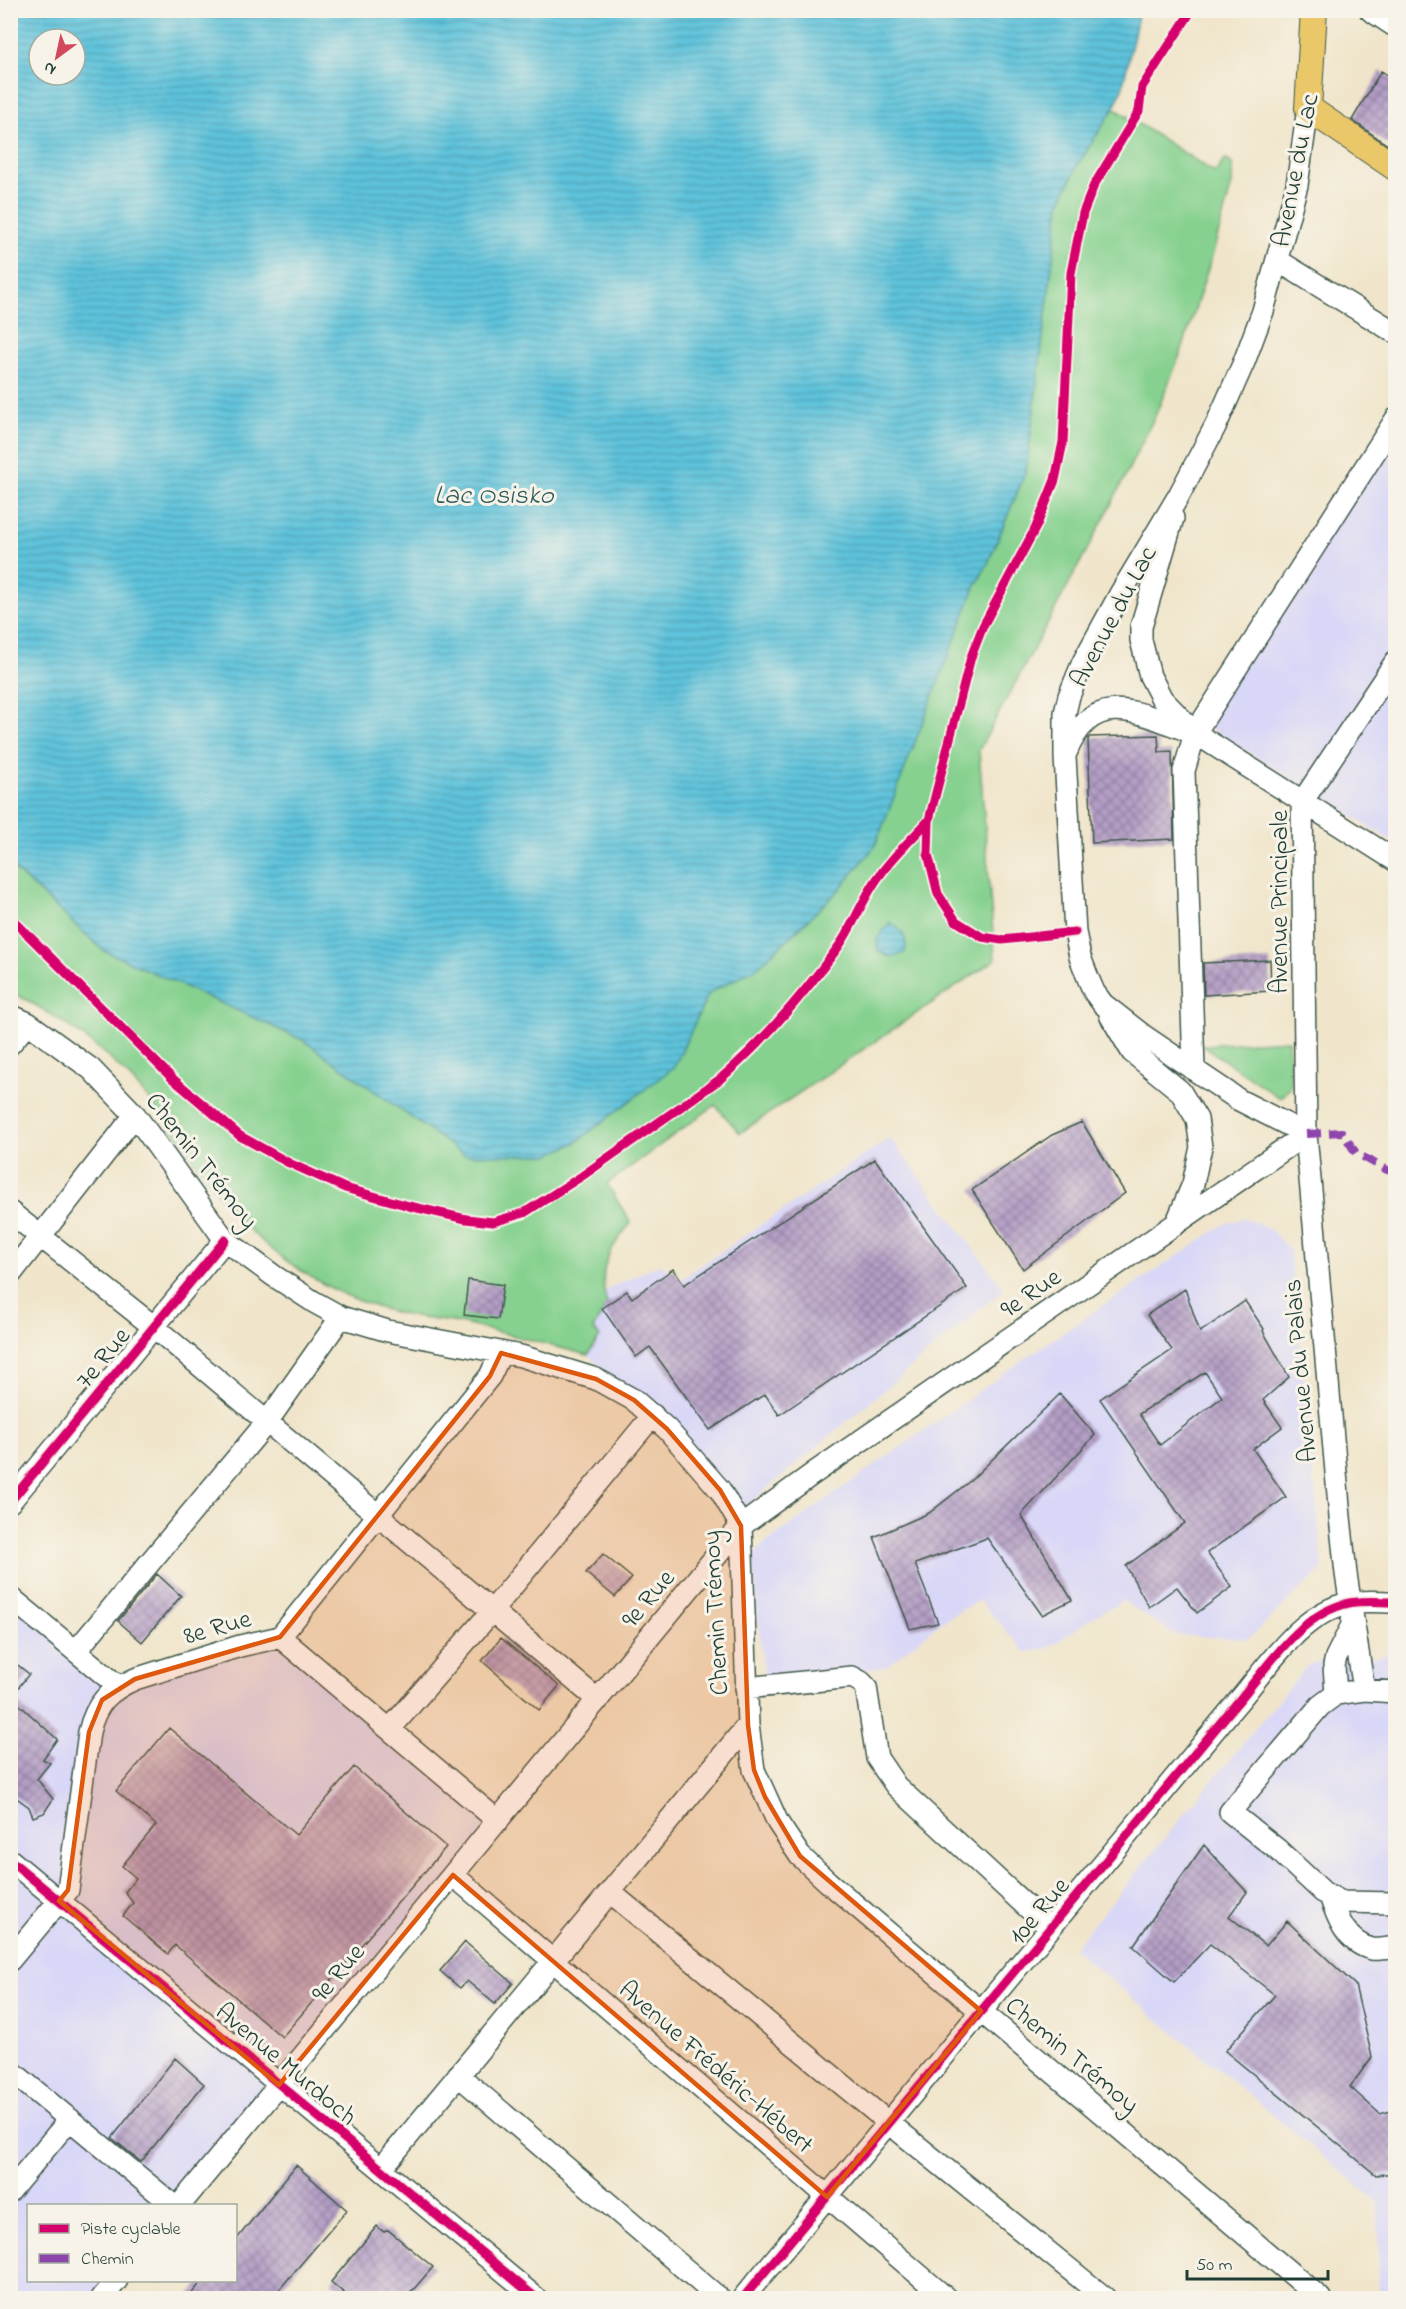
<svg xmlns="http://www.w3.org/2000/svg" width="1406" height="2309" viewBox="0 0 1406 2309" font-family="'Indie Flower',sans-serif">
<defs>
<pattern id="water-rules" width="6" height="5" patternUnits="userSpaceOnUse" patternTransform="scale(1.5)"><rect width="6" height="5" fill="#5ec3db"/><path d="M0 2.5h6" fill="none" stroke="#4da0b2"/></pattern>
<pattern id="building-cross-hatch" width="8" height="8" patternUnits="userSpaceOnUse" patternTransform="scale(1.5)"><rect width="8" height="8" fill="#b39dc5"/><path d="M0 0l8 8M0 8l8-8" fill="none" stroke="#9181a1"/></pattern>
</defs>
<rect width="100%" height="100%" fill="#f7f3e8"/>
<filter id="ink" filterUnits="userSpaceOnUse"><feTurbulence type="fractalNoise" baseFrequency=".0167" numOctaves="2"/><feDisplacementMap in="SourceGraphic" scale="12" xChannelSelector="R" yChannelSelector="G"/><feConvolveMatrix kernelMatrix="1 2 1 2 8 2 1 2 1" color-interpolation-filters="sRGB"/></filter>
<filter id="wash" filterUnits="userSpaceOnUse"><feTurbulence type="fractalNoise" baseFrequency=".008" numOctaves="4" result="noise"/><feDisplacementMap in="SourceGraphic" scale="24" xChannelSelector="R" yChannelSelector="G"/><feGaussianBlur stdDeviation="1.35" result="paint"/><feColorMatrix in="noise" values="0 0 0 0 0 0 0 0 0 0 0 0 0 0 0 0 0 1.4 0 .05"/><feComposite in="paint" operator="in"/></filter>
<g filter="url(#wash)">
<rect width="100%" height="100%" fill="#f0e5ca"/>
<path fill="#d9d7f7" d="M1395 429V843L1205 725Z
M890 1138 1004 1289 745 1507 588 1355 596 1295 660 1264 681 1279Z
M1244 1218 1270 1229 1290 1251 1323 1568 1248 1639 1175 1635 1123 1601 1095 1616 1048 1648 1025 1652 979 1600 938 1624 886 1667 765 1683 752 1557 764 1544 1046 1344 1225 1224Z
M10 1597 118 1686 280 1637 498 1821 179 2205 28 2206V2280L117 2281 102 2298H11Z
M1395 1646V2298H1379L1378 2202 1073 1949 1308 1665 1322 1660 1384 1656Z"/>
<path fill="#86d18f" stroke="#528762" stroke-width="1.5" d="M1114 108 1215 173 1225 159 1231 163 1233 167 1232 184 1213 253 1182 350 1156 414 1108 511 979 750 995 960 740 1133 715 1105 607 1184 631 1223C608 1250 597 1269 607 1304L593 1329 600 1336 588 1355C547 1345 506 1333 464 1324 442 1320 419 1319 397 1313 345 1300 295 1272 255 1235 219 1202 193 1157 163 1117 123 1063 71 1022 11 992L10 866 103 950 303 1040 464 1155 674 1067 709 993 758 967 840 889 975 587 988 563 1026 471 1060 203 1078 164Z
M1288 1040 1291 1086 1280 1098 1202 1045Z"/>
<path fill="url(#water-rules)" stroke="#3e8088" stroke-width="1.5" fill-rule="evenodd" d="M10 11H1139L1122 90 1114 108 1078 164 1060 203 1026 471 988 563 975 587 875 846 840 889 758 967 709 993 674 1067 575 1143 549 1155H464L303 1040 103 950 11 866ZM39 39H75V75H39Z
M890 922C902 931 908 936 905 952 894 958 889 958 878 951L877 939Z"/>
<g id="blocks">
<path fill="url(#building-cross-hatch)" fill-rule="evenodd" d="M1381 71 1395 80V150L1352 120Z
M1158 735 1159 752 1172 751 1174 839 1092 843 1088 739 1090 737Z
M1270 960 1271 991 1204 995 1203 963Z
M1082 1122 1125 1193 1023 1269 972 1190 1052 1135Z
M875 1159 967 1288 779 1415 765 1394 710 1430 650 1347 636 1357 602 1308 627 1291 632 1298 673 1269 684 1285Z
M468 1280 503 1285 498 1319 464 1315Z
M1185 1289 1200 1332 1245 1301 1264 1329 1263 1331 1289 1377 1263 1400 1282 1427 1253 1449 1286 1497 1207 1553 1232 1587 1197 1613 1177 1587 1149 1607 1126 1566 1185 1523 1100 1399 1172 1350 1147 1315ZM1205 1372 1222 1397 1160 1445 1139 1414Z
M1060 1394 1095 1435 1021 1515 1072 1600 1042 1615 987 1538 915 1564 938 1623 910 1629 874 1537 929 1513 970 1481Z
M603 1554 632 1578 615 1597 586 1573Z
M157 1574 181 1596 142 1642 118 1621Z
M501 1638 559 1686 539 1710 482 1661Z
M10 1659 29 1674 11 1697 57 1739 43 1759 50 1763 37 1779 53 1799 44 1813 33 1817 29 1807 10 1793Z
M169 1728 296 1835 354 1767 446 1847 282 2037 175 1945 168 1954 123 1916 133 1903 125 1892 136 1878 122 1866 156 1825 116 1791Z
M1204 1845 1247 1892 1229 1916 1266 1946 1287 1921 1355 1985 1372 2057 1350 2087 1380 2114 1395 2110V2173L1376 2175 1225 2051 1275 1995 1210 1944 1174 1982 1133 1946Z
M465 1942 513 1983 495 2004 467 1981 460 1988 440 1971Z
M175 2058 204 2084 141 2162 112 2138Z
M296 2165 347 2210 272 2298H188L203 2280H236V2240Z
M377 2226 384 2232 388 2230 433 2267 406 2298H350L331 2282Z"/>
</g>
</g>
<g filter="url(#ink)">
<use href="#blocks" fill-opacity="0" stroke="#3e564a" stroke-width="1.5"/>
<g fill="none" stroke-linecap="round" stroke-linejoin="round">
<defs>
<path id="minor" d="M1370 10 1396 27
M1277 260 1396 333
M1173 518 1141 627V640L1150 676 1162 699 1195 733 1396 861
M1066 753C1093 686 1140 713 1191 732
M10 1015 28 1023 91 1069 135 1115 225 1240 274 1276 314 1302 341 1317 388 1331 521 1356 596 1379 634 1400 667 1429 720 1490 741 1526 748 1725 754 1770 778 1823 800 1856 828 1882 1320 2298
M1110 1015 1132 1052 1180 1091 1197 1119 1201 1147 1193 1184 1176 1224
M10 1044 28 1023
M1194 1068 1184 771 1195 733 1396 419
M1306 1134 1239 1100 1144 1036 1103 1004 1094 992 1088 978 1080 957 1075 932 1065 757V713L1069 696 1083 662 1120 594 1178 497 1217 423 1244 362 1263 311 1297 185 1308 108
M10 1212 154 1327 598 1700
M10 1275 135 1115
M10 1502 225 1240
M10 1597 118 1686
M280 1637 498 1821
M76 1651 267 1422 341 1317
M746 1688 852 1677 861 1682 866 1687 877 1758 896 1786 1050 1928
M1364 1690 1346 1574 1340 1517 1306 1134 1302 802 1396 661
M1396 1692 1364 1690 1336 1694 1320 1706 1230 1812 1278 1850 1323 1892 1342 1902 1396 1903
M1336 1694 1334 1666 1336 1657 1352 1625V1621
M390 1729 492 1611 653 1415
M10 1860 536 2298
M453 1875 946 2298
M610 1892 889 2123 1105 2298
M1330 1896C1337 1917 1346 1943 1372 1949 1379 1950 1388 1948 1396 1947
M10 1960 68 1890 89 1732C96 1703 108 1691 135 1679L240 1646 280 1637 490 1376 501 1353
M10 2070 174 2206
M458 2075 719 2298
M381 2169 748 1725
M10 2191 70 2119
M179 2206 741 1526 814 1473 1306 1134
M102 2298 117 2280
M743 2298 1236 1704C1267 1668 1300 1613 1349 1603 1363 1600 1381 1602 1396 1602"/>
<path id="major" d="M1314 10 1308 108 1396 168"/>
</defs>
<use href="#minor" stroke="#3e564a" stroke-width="24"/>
<use href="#major" stroke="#3e564a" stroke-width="28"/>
<use href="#minor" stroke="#fff" stroke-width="21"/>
<use href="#major" stroke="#eac769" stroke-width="26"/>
<path stroke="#8e44ad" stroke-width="8" stroke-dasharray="15 8" stroke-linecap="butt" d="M1306 1134 1342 1132 1356 1153 1387 1170 1396 1171"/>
<defs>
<path id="cycleway" d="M10 917 173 1079 240 1136 289 1163 345 1188 409 1206 466 1219 493 1222 524 1213 582 1176 719 1080C764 1041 804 994 839 946 855 923 863 897 880 875 894 855 913 838 929 820
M1075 932 1002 940 982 937 956 921 938 894 928 854 929 820 971 657 983 626 1036 527 1055 480 1063 442 1071 273 1083 213 1094 185 1139 111 1142 87 1192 10
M10 1502 225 1240
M10 1860 536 2298
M743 2298 1236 1704C1267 1668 1300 1613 1349 1603 1363 1600 1381 1602 1396 1602"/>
</defs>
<use href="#cycleway" stroke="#f7f3e8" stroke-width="13"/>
<use href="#cycleway" stroke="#d6006c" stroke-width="9"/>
</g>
</g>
<path fill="#de580e" fill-opacity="0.2" stroke="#de580e" stroke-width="4.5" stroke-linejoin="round" d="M501 1353 596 1379 634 1400 667 1429 720 1490 741 1526 748 1725 754 1770 765 1797 800 1856 981 2011 827 2197 453 1875 279 2085 59 1901 68 1890 89 1732 102 1700 135 1679 280 1637 490 1376Z"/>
<g text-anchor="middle" stroke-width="6" stroke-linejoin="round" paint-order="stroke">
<g font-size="26" fill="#1f3d34" stroke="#f7f3e8">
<text transform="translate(1294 170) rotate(-79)" y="9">Avenue du Lac</text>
<text transform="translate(1112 616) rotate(-62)" y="9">Avenue du Lac</text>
<text transform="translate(1278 902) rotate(-90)" y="9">Avenue Principale</text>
<text transform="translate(203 1160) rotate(52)" y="9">Chemin Trémoy</text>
<text transform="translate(1030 1292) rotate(-35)" y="9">9e Rue</text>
<text transform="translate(102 1357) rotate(-51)" y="9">7e Rue</text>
<text transform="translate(1299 1371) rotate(-95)" y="9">Avenue du Palais</text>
<text transform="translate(647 1598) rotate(-50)" y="9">9e Rue</text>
<text transform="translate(714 1613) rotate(-93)" y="9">Chemin Trémoy</text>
<text transform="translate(217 1626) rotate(-16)" y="9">8e Rue</text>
<text transform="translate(1038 1910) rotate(-50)" y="9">10e Rue</text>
<text transform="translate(337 1972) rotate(-50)" y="9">9e Rue</text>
<text transform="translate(1073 2054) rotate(40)" y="9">Chemin Trémoy</text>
<text transform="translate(287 2063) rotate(40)" y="9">Avenue Murdoch</text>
<text transform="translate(717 2066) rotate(41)" y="9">Avenue Frédéric-Hébert</text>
</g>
<g font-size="27" font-style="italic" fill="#2f5e5e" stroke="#f7f3e8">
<text x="494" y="503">Lac Osisko</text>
</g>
</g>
<rect width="1406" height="2309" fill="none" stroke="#f7f3e8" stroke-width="36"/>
<rect x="27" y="2204" width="210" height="78" fill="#f7f3e8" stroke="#a1aaa0" stroke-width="1.5"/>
<rect x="39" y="2224" width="30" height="9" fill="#d6006c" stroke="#a1aaa0" stroke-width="1.5"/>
<text x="81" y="2234" font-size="18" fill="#1f3d34">Piste cyclable</text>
<rect x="39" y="2254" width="30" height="9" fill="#8e44ad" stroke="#a1aaa0" stroke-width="1.5"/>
<text x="81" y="2264" font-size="18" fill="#1f3d34">Chemin</text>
<g transform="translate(57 57) rotate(213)"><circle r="28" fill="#f7f3e8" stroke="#a1aaa0" stroke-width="1.5"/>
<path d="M0-4.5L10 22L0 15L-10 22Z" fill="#d1495b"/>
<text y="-9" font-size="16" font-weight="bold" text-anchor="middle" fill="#1f3d34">N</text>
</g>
<path d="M1187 2270v9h141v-9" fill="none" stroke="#1f3d34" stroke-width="3"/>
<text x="1196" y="2270" font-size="18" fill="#1f3d34" stroke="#f7f3e8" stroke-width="4.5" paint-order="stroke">50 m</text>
</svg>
